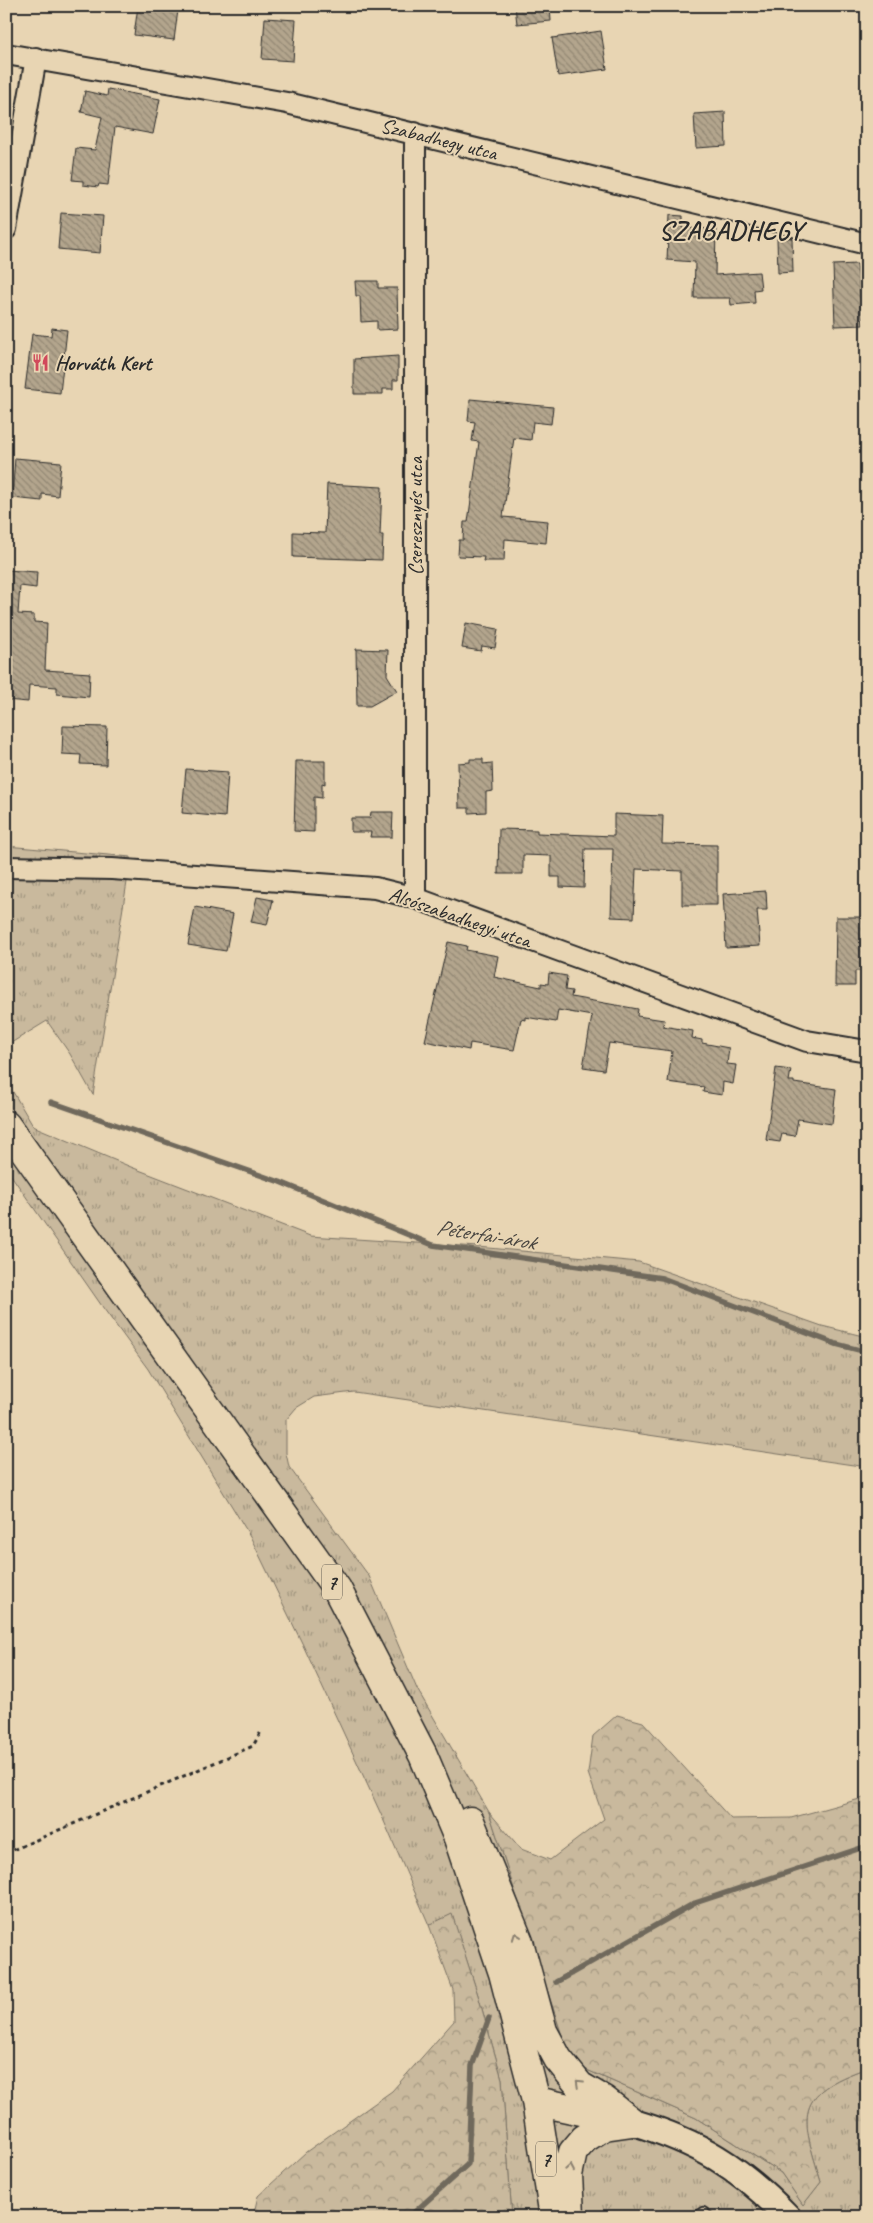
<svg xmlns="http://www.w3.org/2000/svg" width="873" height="2223" viewBox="0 0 873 2223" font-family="Caveat,sans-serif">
<defs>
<pattern id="grass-tufts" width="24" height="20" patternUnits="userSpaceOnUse" patternTransform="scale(1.25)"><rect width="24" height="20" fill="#c9b99d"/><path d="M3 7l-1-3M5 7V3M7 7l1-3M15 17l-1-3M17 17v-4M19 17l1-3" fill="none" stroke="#a39780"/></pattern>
<pattern id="forest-crowns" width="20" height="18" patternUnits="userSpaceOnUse" patternTransform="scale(1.25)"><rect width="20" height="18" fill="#c9b99d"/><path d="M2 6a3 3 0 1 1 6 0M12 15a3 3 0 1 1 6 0" fill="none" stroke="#a39780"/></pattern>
<pattern id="building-back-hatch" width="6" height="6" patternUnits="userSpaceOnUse" patternTransform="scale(1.25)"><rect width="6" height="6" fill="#b3a58d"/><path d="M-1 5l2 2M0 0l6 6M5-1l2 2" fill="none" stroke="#928773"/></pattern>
</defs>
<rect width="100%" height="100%" fill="#e8d5b3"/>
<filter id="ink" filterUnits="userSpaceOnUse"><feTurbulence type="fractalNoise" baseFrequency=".02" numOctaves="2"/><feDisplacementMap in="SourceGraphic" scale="10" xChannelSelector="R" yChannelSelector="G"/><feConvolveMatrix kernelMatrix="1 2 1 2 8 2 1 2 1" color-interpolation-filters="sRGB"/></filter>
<g filter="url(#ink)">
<path fill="url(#grass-tufts)" stroke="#7a7264" d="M6 846 131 857 93 1095 70 1054 47 1021 6 1046Z
M6 1080 33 1126 131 1167 310 1236 478 1247 639 1262 822 1326 867 1337V1467L354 1392 314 1397 296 1408 286 1420V1453L289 1467 369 1576 417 1689 489 1812 571 2063 696 2118 781 2173 803 2205 821 2182C801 2116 792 2094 867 2068V2217H512L502 2079 478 1995 452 1915 429 1925 380 1812 302 1643 250 1536 148 1369 104 1309 6 1168Z"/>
<path fill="url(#forest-crowns)" stroke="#7a7264" d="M617 1715 643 1722 731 1819 791 1818 867 1797V2068C792 2094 801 2116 821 2182L803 2205 781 2173 696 2118 571 2063 489 1812 521 1849 550 1860 604 1819 588 1773 593 1736Z
M452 1914 478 1995 502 2079 512 2217H253L258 2196 306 2152 392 2091 454 2021 453 1990 429 1925Z"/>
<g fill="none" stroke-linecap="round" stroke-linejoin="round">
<path stroke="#6f695c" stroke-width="5.5" d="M51 1102 280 1182 433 1245 662 1278 836 1344 867 1352
M556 1982 695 1903 867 1846
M409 2217 468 2164 472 2066 489 2018"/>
</g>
<path fill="url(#building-back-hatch)" stroke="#2b2b2b" d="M138 6 178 10 174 40 134 35Z
M515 6H550L551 21 517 24Z
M265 18 296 20 293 61 262 59Z
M601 31 607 69 558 76 552 38Z
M108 89 160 99 153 134 115 127 108 185 99 184 98 187 83 185V181L72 180 76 148 95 150 102 117 81 112 85 91 107 96Z
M725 112 726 146 696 148 694 114Z
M61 213 103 216 100 253 58 249Z
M669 215 683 216V228L716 229 715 275 759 272 761 289 754 290 755 303 731 305 730 298H694L695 262 667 260Z
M777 238H792L793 272 778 273Z
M857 264 863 325 835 326 833 265Z
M355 281H378V288H397L398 329 377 330V321L361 322 360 296H356Z
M52 328 67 330 60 393 25 389 32 334 51 336Z
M398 356V380H393V389H383V394H354V359Z
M470 399 553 407 551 424 533 422 531 440 514 438 503 517 548 521 546 543 505 539 504 561H483L484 557 458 556 459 540H463L464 522H468L479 442 472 441 475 422 468 421Z
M15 458 61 462 58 496 42 494V501L12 498Z
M327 484 382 487 380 535H383L382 560 293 557V532L325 533Z
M6 570 37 572 36 588 20 586 18 614 34 615V622L47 623 45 670 90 673 89 697 57 694V687L29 685 28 702 6 700Z
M466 623 498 629 495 648 482 646 481 651 462 648Z
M356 649 388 650 387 675 397 691 370 706H357Z
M63 726 107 727 106 765 80 764 81 755 62 754Z
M470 759H483V764L492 763 493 791 486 792V812L469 813V808H459L458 763 470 762Z
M296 761H325V784L322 783V798L314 797V832L294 831Z
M186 769 228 772 225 817 182 813Z
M371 812H393L392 837H370L371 832H351V818H370Z
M614 814 663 816 662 844 717 845V905H682V871L636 869 634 918 611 917 613 849H585L584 888 560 887V877H551V856L523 855V874H498L499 829 537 830V833L614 836Z
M766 891 767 910H757L760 946 726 948 723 894Z
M257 897 273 900 267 925 251 922Z
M195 907 233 914 226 951 188 945Z
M836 917H867V971H855V986H835Z
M448 942 467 946 466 950 498 956 494 977 541 987V983L548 984 549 973 567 976 565 990 572 991 571 997 638 1009 637 1016 664 1020 663 1026 693 1031 692 1038 702 1040V1043L729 1048 727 1064 736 1065 733 1084 723 1082 722 1095 703 1092 704 1087 668 1082 672 1051 609 1043 604 1070 583 1067 592 1016 558 1010 556 1022 525 1017V1020L521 1019 514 1050 470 1043 469 1050 425 1041Z
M776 1068 791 1070 789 1081H794V1083L836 1089 832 1124 798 1119 795 1136 782 1134 780 1142 766 1140Z"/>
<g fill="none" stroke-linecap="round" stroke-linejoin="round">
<defs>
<path id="service" d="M698 2217 703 2213 708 2217"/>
<path id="minor" d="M6 54 287 103 867 244
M415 133V898
M6 229 36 58
M6 867 112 869 375 888 415 898 807 1041 867 1051"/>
<path id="tertiary" d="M632 2122C699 2142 739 2166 788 2217"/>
<path id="primary" d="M6 1125 337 1589 423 1755 458 1838 503 1973 536 2101 554 2217
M470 1821 519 1942 543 2031 558 2059 580 2086 604 2100 632 2122
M536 2101 623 2120
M570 2215 568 2175 573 2152 584 2139 604 2126 632 2122"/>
</defs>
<use href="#service" stroke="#2b2b2b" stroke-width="14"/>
<use href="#minor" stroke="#2b2b2b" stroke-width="24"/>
<use href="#tertiary" stroke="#2b2b2b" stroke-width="29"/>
<use href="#primary" stroke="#2b2b2b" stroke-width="31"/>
<path stroke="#2b2b2b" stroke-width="3" stroke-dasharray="4 4" stroke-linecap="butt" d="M6 1853 253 1746 262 1730"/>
<use href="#service" stroke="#e8d5b3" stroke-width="10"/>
<use href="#minor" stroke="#e8d5b3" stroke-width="20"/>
<use href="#tertiary" stroke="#e8d5b3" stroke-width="25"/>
<use href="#primary" stroke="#e8d5b3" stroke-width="28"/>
</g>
<defs><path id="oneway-chevron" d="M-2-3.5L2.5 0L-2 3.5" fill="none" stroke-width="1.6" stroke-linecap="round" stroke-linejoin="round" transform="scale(1.25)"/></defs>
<g stroke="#8a806f">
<use href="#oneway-chevron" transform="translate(516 1936) rotate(-110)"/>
<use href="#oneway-chevron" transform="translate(579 2083) rotate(-136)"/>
<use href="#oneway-chevron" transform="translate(570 2168) rotate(-80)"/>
</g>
</g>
<defs>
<symbol id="restaurant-bare" viewBox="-9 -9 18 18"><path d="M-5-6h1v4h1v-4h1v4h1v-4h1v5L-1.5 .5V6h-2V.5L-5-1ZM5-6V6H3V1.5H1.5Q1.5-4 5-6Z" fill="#d1495b" stroke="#e8d5b3" stroke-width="2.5" paint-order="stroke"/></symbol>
</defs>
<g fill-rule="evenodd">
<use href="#restaurant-bare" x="28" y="350" width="25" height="25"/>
</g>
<g text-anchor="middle" stroke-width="4" stroke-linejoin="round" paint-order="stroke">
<g fill="#e8d5b3" stroke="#645e54" stroke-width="1">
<rect x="322" y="1564.5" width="20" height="35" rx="4"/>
<rect x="536" y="2141.5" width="20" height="35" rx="4"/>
</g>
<g font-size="20" font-weight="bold" fill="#2b2b2b">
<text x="332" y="1589">7</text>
<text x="546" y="2166">7</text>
</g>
<g font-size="21" fill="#2b2b2b" stroke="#e8d5b3">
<text transform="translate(439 139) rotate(14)" y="7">Szabadhegy utca</text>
<text transform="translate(415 516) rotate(-90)" y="7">Cseresznyés utca</text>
<text transform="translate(460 917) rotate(19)" y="7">Alsószabadhegyi utca</text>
</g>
<g font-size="21" font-weight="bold" fill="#2b2b2b" stroke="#e8d5b3" text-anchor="start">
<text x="55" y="370">Horváth Kert</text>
</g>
<g font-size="22" font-style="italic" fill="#484540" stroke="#e8d5b3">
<text transform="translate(486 1234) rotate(9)" y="8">Péterfai-árok</text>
</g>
<g font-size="26" font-weight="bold" letter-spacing="1" fill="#2b2b2b" stroke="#e8d5b3">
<text x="731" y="239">SZABADHEGY</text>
</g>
</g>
<rect width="873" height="2223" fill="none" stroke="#e8d5b3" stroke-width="25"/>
<rect x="12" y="12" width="848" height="2198" fill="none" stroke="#2b2b2b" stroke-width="2" filter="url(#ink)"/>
</svg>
